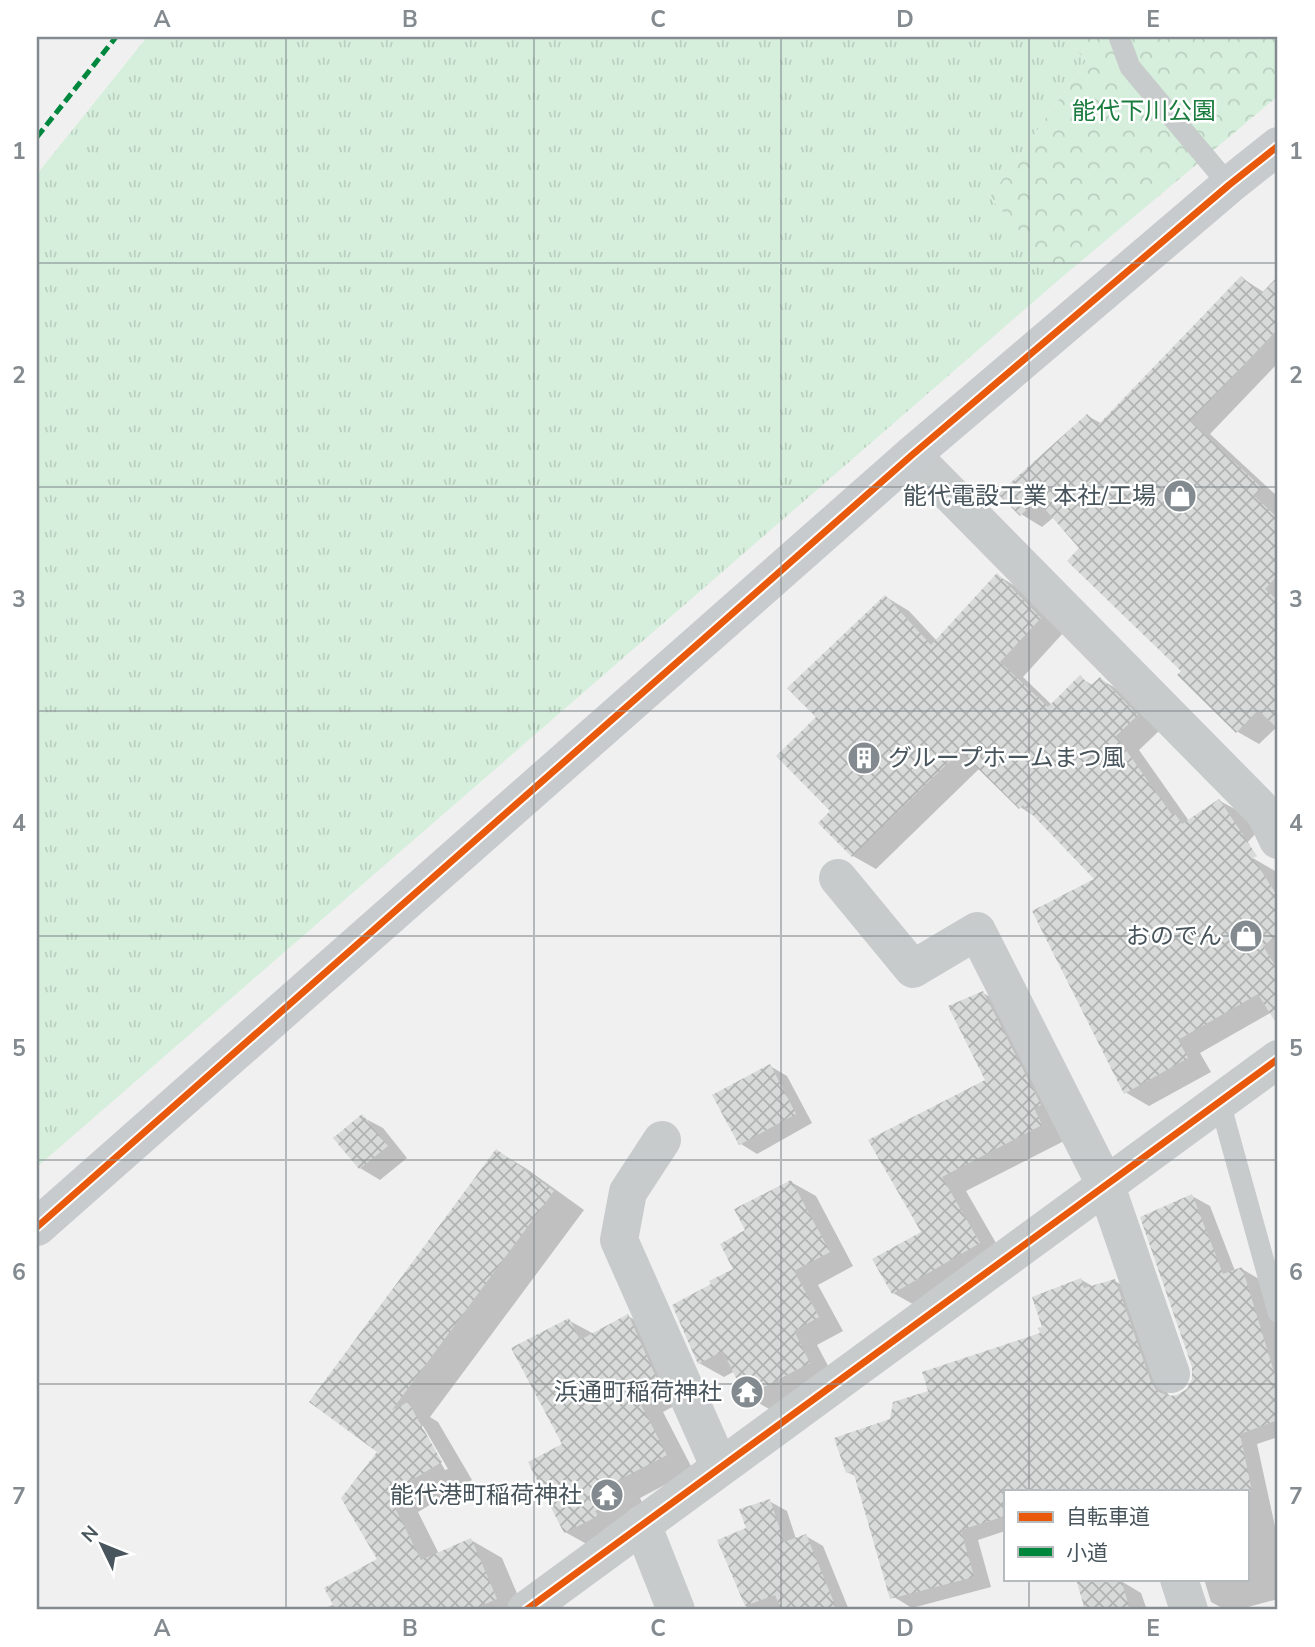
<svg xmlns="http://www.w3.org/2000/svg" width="1315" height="1647" viewBox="0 0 1315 1647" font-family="'Nunito Sans','Noto Sans JP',sans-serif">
<defs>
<pattern id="grass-tufts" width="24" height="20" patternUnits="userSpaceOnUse" patternTransform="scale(1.75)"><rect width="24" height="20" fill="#d6efdc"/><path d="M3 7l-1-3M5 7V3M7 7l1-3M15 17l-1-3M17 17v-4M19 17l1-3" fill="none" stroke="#b9cfbf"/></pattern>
<pattern id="park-crowns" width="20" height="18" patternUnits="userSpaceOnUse" patternTransform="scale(1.75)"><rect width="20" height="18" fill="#d6efdc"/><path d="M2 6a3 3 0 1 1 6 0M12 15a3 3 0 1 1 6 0" fill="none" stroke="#b9cfbf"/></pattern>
<pattern id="building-cross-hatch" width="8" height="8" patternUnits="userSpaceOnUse" patternTransform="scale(1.75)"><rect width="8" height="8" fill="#d8d9d9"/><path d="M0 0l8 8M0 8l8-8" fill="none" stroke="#b1b3b3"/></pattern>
</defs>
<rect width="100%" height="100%" fill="#f1f0f0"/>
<path fill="url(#grass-tufts)" d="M147 37H1066L1086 61 990 197 1061 278 37 1167V174Z"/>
<path fill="url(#park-crowns)" d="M1066 37H1278V96L1061 278 990 197 1086 61Z"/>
<path fill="#0003" fill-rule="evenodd" d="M1242 278 1265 293 1278 279V363L1210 434 1278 497V505L1275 509 1278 512V726L1259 744 1238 732 1179 675 1183 671 1054 517 1042 527 1021 514 1088 416 1102 424Z
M997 575 1020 589 1064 632 1023 677 1052 705 1080 678 1094 686 1100 679 1124 693 1160 730 1139 750 1189 821 1220 801 1244 814 1259 830 1206 887 1251 857 1275 871 1278 876V1018L1272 1012 1200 1053 1211 1072 1149 1106 1125 1092 1097 879 1036 817 1020 807 980 768 876 869 853 856 832 811 818 718 886 597 909 611 937 641Z
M983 993 1008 1007 1066 1140 966 1191 1004 1257 918 1307 893 1293 923 1232 870 1141 988 1081Z
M770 1066 787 1076 812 1123 757 1154 741 1144Z
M362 1117 383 1128 407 1158 380 1180 360 1168Z
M497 1151 527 1169 584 1210 430 1417 438 1422 472 1480 418 1512 439 1554 471 1540 502 1558 524 1610H322L334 1604 379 1560V1452L312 1402ZM419 1426H423L448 1469 445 1470Z
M791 1182 816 1196 853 1266 818 1285 843 1331 817 1345 834 1377 771 1410 746 1396 735 1371 724 1377 699 1363 714 1285 735 1269 748 1231Z
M1192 1196 1210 1206 1235 1271 1242 1269 1271 1286 1278 1308V1437L1257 1444 1278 1540V1599L1237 1610H1226L1211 1602 1204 1579H1247V1491H1005V1531L978 1540 991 1587 912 1608 894 1597 857 1477 847 1472 892 1420 930 1393 1043 1334 1080 1279 1094 1287 1115 1281 1133 1292 1168 1394 1171 1397H1178L1188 1390 1194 1379Z
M628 1316 655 1332 685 1400 663 1412 693 1470 640 1498 648 1514 592 1547 565 1532 564 1445 568 1320 594 1334Z
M769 1501 787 1511 796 1539 806 1536 823 1546 849 1610H748L719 1541 748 1529Z
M1121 1581 1141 1593 1147 1610H1087L1082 1592Z"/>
<path fill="url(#building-cross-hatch)" d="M1241 276 1261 294 1278 276V329L1190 421 1262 488 1254 496 1278 518V575L1265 589 1278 601V729L1258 710 1236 733 1177 675 1181 671 1067 561 1079 548 1037 500 1020 516 998 494 1087 414 1098 425Z
M997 573 1041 618 1000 662 1048 707 1080 675 1090 686 1100 677 1138 715 1116 736 1172 815 1175 814 1182 824 1219 799 1257 856 1253 858 1278 897V936L1263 946 1278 970V1026L1258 994 1178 1040 1188 1058 1124 1094 1032 911 1094 879 1023 805 1019 809 960 751 852 857 818 823 830 811 776 756 816 717 787 688 885 595 931 645Z
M983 991 1041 1105 1034 1108 1042 1125 942 1177 980 1243 892 1294 872 1259 921 1232 868 1140 985 1080 948 1006Z
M770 1064 796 1114 739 1145 712 1095Z
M362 1114 388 1146 359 1169 333 1138Z
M496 1149 554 1191 392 1410 408 1402 442 1462 388 1494 421 1560 471 1538 497 1599 471 1610H336L324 1588 377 1559 341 1498 377 1452 309 1402Z
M791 1180 830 1252 794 1271 819 1317 794 1331 810 1363 745 1397 723 1351 698 1364 672 1305 711 1284 709 1281 733 1269 720 1244 745 1230 734 1209Z
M1192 1194 1223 1274 1242 1267 1278 1385V1420L1240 1434 1252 1491H1005V1516L961 1530 974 1577 890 1599 853 1471 846 1473 834 1438 890 1419 893 1402 928 1391 922 1372 1040 1333 1038 1328 1042 1327 1032 1297 1081 1278 1084 1288 1115 1279 1151 1382 1157 1391 1168 1396 1177 1395 1187 1389 1192 1379V1367L1140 1217Z
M628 1314 659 1384 637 1397 667 1455 615 1482 622 1499 595 1511 598 1516 564 1533 528 1462 562 1444 511 1348 569 1318 580 1340Z
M770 1499 784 1542 806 1534 837 1610H781L775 1595 745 1606 717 1540 746 1528 739 1509Z
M1076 1579H1121L1130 1610H1085Z"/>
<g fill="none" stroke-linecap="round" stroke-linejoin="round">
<path stroke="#c8cbcc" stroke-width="21" d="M1119 37 1130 67 1229 185
M1220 1103 1278 1312"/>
<path stroke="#c8cbcc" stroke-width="38" d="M912 455 1265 813 1278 840
M838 878 913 969 977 931 1106 1186 1171 1374
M662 1140 628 1192 619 1240 720 1468
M642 1524 676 1610
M1179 1579 1189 1610
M526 1610 1278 1059"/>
<path stroke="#c8cbce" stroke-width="38" d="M37 1227 912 455 1229 185 1278 146"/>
<path stroke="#00873e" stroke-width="5" stroke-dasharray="10 5" stroke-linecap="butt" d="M37 137 116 37"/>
<defs>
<path id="cycleway" d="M37 1227 912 455 1229 185 1278 146
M526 1610 1278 1059"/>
</defs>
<use href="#cycleway" stroke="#fff" stroke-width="11"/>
<use href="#cycleway" stroke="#e8590c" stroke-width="7"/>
</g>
<path fill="none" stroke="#838b90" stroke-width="2" stroke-opacity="0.55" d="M286 37V1610M534 37V1610M781 37V1610M1029 37V1491M37 263H1278M37 487H1278M37 711H1278M37 936H1278M37 1160H1278M37 1384H1278M1029 1579V1610"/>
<defs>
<symbol id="shop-disc" viewBox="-11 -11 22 22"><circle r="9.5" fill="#838b90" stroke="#fff"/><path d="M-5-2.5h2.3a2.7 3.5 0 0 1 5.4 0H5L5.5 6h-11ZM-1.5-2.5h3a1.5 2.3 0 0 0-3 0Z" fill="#fff"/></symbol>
<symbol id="building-disc" viewBox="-11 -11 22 22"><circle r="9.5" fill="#838b90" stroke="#fff"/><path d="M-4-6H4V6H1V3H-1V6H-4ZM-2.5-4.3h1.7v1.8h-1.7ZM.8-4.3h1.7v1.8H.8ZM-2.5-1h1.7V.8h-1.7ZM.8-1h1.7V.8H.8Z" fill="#fff"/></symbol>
<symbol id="temple-disc" viewBox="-11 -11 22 22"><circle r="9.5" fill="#838b90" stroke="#fff"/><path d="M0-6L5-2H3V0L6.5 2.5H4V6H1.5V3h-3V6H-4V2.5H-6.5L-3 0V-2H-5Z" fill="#fff"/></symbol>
</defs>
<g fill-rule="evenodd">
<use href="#shop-disc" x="1161" y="477" width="38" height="38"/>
<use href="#building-disc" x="845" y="739" width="38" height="38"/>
<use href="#shop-disc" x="1227" y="917" width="38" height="38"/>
<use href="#temple-disc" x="728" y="1373" width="38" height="38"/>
<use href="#temple-disc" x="588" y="1476" width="38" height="38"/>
</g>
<g text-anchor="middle" stroke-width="5" stroke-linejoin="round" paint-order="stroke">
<g font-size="24" fill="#1a7c3e" stroke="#fff">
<text x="1144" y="119">能代下川公園</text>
</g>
<g font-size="24" fill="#48555c" stroke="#fff" text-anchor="end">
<text x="1156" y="504">能代電設工業 本社/工場</text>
<text x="888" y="766" text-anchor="start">グループホームまつ風</text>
<text x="1222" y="944">おのでん</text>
<text x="722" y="1400">浜通町稲荷神社</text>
<text x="582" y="1503">能代港町稲荷神社</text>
</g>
</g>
<rect width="1315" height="1647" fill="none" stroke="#ffffff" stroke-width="77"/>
<rect x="1004" y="1490" width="245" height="91" fill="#ffffff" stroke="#b6bbbe" stroke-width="2"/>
<rect x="1018" y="1512" width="35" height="10" fill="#e8590c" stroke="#b6bbbe" stroke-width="2"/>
<text x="1066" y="1524" font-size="21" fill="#48555c">自転車道</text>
<rect x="1018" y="1547" width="35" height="10" fill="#00873e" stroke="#b6bbbe" stroke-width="2"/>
<text x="1066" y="1560" font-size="21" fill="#48555c">小道</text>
<g transform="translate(102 1545) rotate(313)" stroke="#ffffff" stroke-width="5" paint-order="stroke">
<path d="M0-5L12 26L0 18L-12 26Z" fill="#48555c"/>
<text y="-10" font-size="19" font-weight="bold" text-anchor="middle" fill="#48555c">N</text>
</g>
<rect x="38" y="38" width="1238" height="1570" fill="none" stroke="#838b90" stroke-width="2.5"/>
<g font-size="23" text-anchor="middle" font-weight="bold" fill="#838b90">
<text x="162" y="27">A</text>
<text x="410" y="27">B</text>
<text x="658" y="27">C</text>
<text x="905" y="27">D</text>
<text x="1153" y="27">E</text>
<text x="19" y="159">1</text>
<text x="1296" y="159">1</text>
<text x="19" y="383">2</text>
<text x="1296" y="383">2</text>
<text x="19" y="607">3</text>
<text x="1296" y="607">3</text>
<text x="19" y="831">4</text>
<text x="1296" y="831">4</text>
<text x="19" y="1056">5</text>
<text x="1296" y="1056">5</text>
<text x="19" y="1280">6</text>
<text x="1296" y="1280">6</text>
<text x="19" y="1504">7</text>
<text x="1296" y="1504">7</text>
<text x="162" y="1636">A</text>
<text x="410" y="1636">B</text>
<text x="658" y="1636">C</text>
<text x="905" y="1636">D</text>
<text x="1153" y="1636">E</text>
</g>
</svg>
